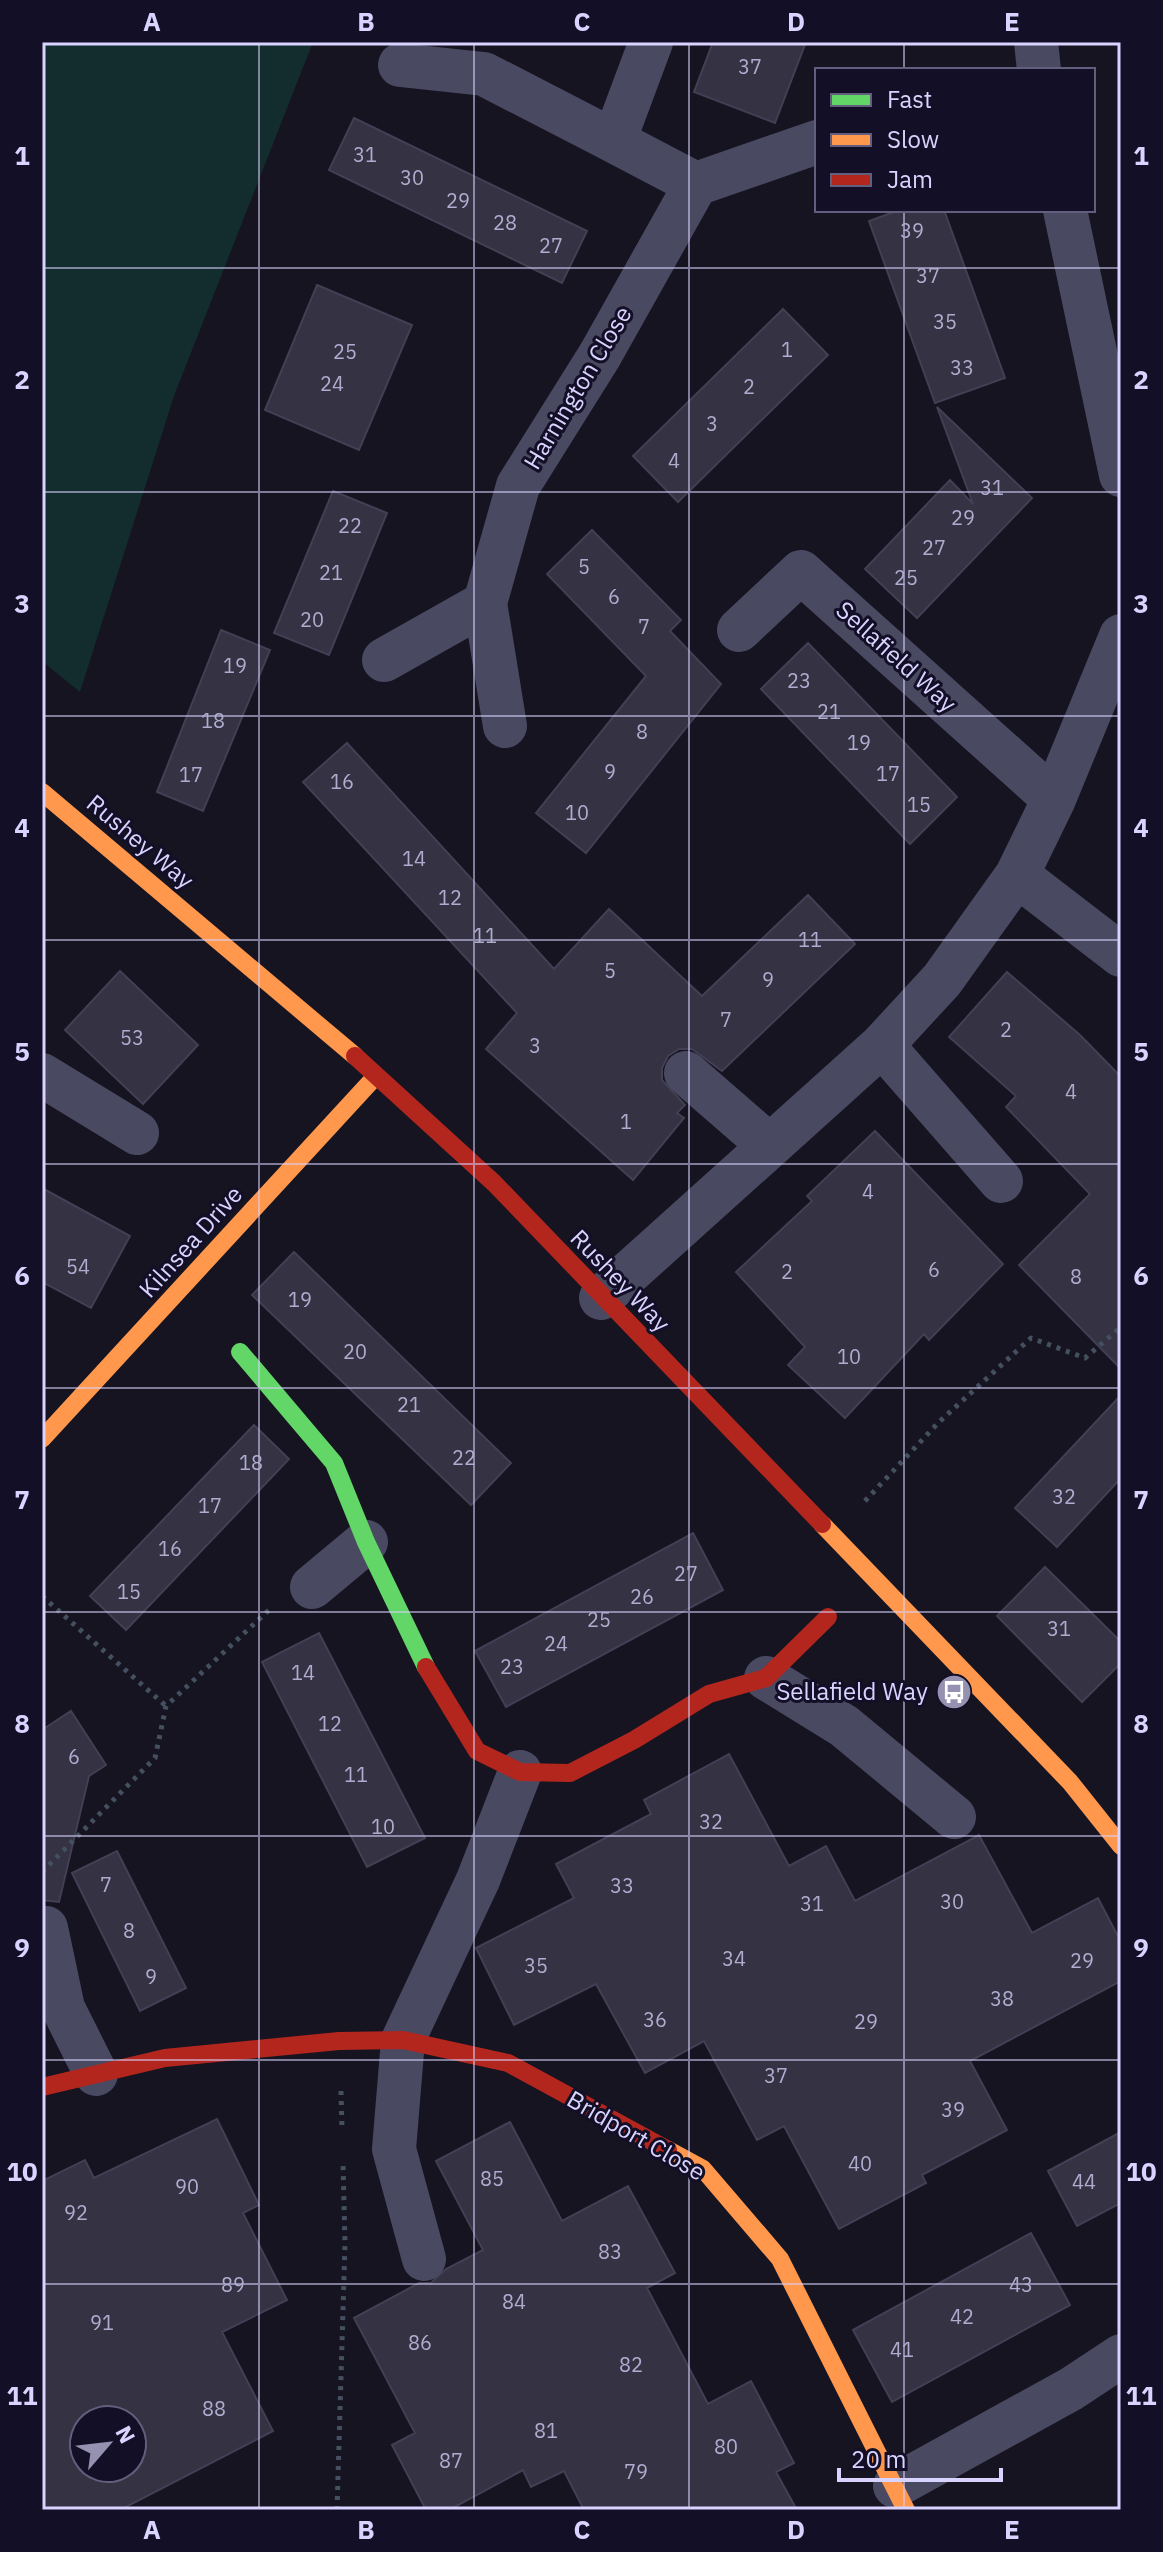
<svg xmlns="http://www.w3.org/2000/svg" width="1163" height="2552" viewBox="0 0 1163 2552" font-family="'IBM Plex Sans',sans-serif">
<rect width="100%" height="100%" fill="#161421"/>
<path fill="#132c2d" d="M42 42H313L174 396 80 692 42 661Z"/>
<path fill="#343243" stroke="#433f54" stroke-width="2" fill-rule="evenodd" d="M713 42H806L775 123 694 92Z
M354 118 587 231 562 283 329 170Z
M899 210H944L1005 378 935 403 869 221Z
M317 285 412 325 359 450 265 410Z
M783 309 828 355 678 502 633 456Z
M937 407 1032 498 917 618 865 569 950 480 973 504Z
M333 491 387 513 329 655 274 633Z
M592 530 681 620 670 631 721 684 586 853 536 813 646 676 547 574Z
M221 630 270 650 203 811 157 792Z
M808 643 957 797 910 844 761 689Z
M347 743 554 969 609 909 702 996 808 895 855 944 722 1071 692 1049H679L668 1056 662 1068V1080L685 1105 677 1113 684 1118 633 1180 486 1049 517 1013 303 782Z
M120 971 198 1045 143 1104 65 1030Z
M1007 972 1080 1035 1121 1077V1369L1019 1265 1090 1194 1006 1107 1016 1096 949 1037Z
M875 1131 1003 1264 929 1340 924 1334 845 1418 788 1365 805 1347 736 1272 812 1201 807 1196Z
M42 1188 130 1236 91 1308 42 1282Z
M294 1252 511 1463 471 1505 252 1295Z
M1121 1395V1478L1057 1547 1015 1508Z
M254 1425 289 1459 126 1630 90 1596Z
M693 1533 723 1590 506 1707 475 1651Z
M1045 1567 1121 1642V1663L1082 1702 997 1616Z
M319 1633 425 1838 367 1867 262 1662Z
M71 1711 106 1765 89 1776 59 1902 42 1900V1730Z
M729 1754 789 1866 826 1846 855 1901 979 1835 1032 1933 1098 1898 1121 1942V1981L970 2061 1007 2130 922 2175 926 2183 839 2229 784 2126 757 2140 704 2041 645 2073 596 1984 514 2025 476 1948 574 1898 556 1864 651 1814 644 1800Z
M117 1851 186 1988 140 2011 72 1873Z
M217 2119 259 2205 243 2213 287 2300 222 2332 273 2431 120 2510H42V2181L85 2160 94 2178ZM84 2420H132V2468H84Z
M510 2122 562 2221 628 2186 675 2273 647 2288 708 2404 751 2381 794 2463 776 2472 797 2510H584L564 2471 531 2487 523 2470 449 2510H426L392 2445 415 2433 354 2318 419 2283H431L446 2269 483 2250 436 2161Z
M1121 2132V2203L1077 2226 1048 2171Z
M1031 2233 1070 2305 892 2402 853 2330Z"/>
<g fill="none" stroke-linecap="round" stroke-linejoin="round">
<path stroke="#44505f" stroke-width="5" stroke-dasharray="4 6" stroke-linecap="butt" d="M865 1501 938 1423 1031 1338 1085 1358 1121 1327
M42 1596 166 1706
M42 1872 155 1758 166 1706 269 1610
M341 2091 342 2129
M337 2510 345 2244 343 2163"/>
<path stroke="#4a4962" stroke-width="44" d="M651 42 614 141 696 184
M1036 42 1039 70
M400 65 484 74 614 141
M1065 210 1121 475
M485 603 505 726
M739 630 801 572 1054 799
M384 660 485 603 518 486 600 355 696 184 817 142
M1017 875 1121 955
M882 1045 1001 1181
M686 1073 770 1146
M42 1075 137 1133
M601 1298 882 1045 942 980 1017 875 1054 799 1121 636
M312 1587 366 1542
M766 1678 844 1726 954 1817
M46 1928 63 2008 96 2074
M424 2259 394 2149 403 2040 478 1880 520 1772
M895 2486 1071 2389 1121 2356"/>
<path stroke="#63d668" stroke-width="18" d="M240 1352 334 1463 366 1542 426 1667"/>
<path stroke="#ff974d" stroke-width="18" d="M42 792 355 1056
M42 1439 375 1077
M822 1524 1070 1782 1121 1846
M668 2150 703 2169 780 2259 906 2510"/>
<path stroke="#b3261e" stroke-width="18" d="M355 1056 494 1183 822 1524
M426 1667 477 1751 520 1772 570 1773 634 1740 709 1694 766 1678 828 1617
M42 2087 165 2058 339 2041 403 2040 508 2063 668 2150"/>
</g>
<path fill="none" stroke="#d9d4ff" stroke-width="2" stroke-opacity="0.55" d="M259 42V2510M474 42V2510M689 42V2510M904 42V70M904 210V2510M42 268H1121M42 492H1121M42 716H1121M42 940H1121M42 1164H1121M42 1388H1121M42 1612H1121M42 1836H1121M42 2060H1121M42 2284H1121"/>
<defs>
<symbol id="bus-disc" viewBox="-11 -11 22 22"><circle r="9.5" fill="#9591b1" stroke="#130f26"/><path d="M-5-6H5V4H4V6H2V4H-2V6H-4V4H-5ZM-3.5-4V0h7V-4ZM-3.5 1.2v1.5H-2V1.2ZM2 1.2v1.5H3.5V1.2Z" fill="#fff"/></symbol>
</defs>
<g fill-rule="evenodd">
<use href="#bus-disc" x="934" y="1672" width="40" height="40"/>
</g>
<g text-anchor="middle" stroke-width="6" stroke-linejoin="round" paint-order="stroke">
<g font-size="20" fill="#b0acd0">
<text x="750" y="74">37</text>
<text x="365" y="162">31</text>
<text x="412" y="185">30</text>
<text x="458" y="208">29</text>
<text x="505" y="230">28</text>
<text x="912" y="238">39</text>
<text x="551" y="253">27</text>
<text x="928" y="283">37</text>
<text x="945" y="329">35</text>
<text x="787" y="357">1</text>
<text x="345" y="359">25</text>
<text x="962" y="375">33</text>
<text x="332" y="391">24</text>
<text x="749" y="394">2</text>
<text x="712" y="431">3</text>
<text x="674" y="468">4</text>
<text x="992" y="495">31</text>
<text x="963" y="525">29</text>
<text x="350" y="533">22</text>
<text x="934" y="555">27</text>
<text x="584" y="574">5</text>
<text x="331" y="580">21</text>
<text x="906" y="585">25</text>
<text x="614" y="604">6</text>
<text x="312" y="627">20</text>
<text x="644" y="634">7</text>
<text x="235" y="673">19</text>
<text x="799" y="688">23</text>
<text x="829" y="719">21</text>
<text x="213" y="728">18</text>
<text x="642" y="739">8</text>
<text x="859" y="750">19</text>
<text x="610" y="779">9</text>
<text x="888" y="781">17</text>
<text x="191" y="782">17</text>
<text x="342" y="789">16</text>
<text x="919" y="812">15</text>
<text x="577" y="820">10</text>
<text x="414" y="866">14</text>
<text x="450" y="905">12</text>
<text x="485" y="943">11</text>
<text x="810" y="947">11</text>
<text x="610" y="978">5</text>
<text x="768" y="987">9</text>
<text x="726" y="1027">7</text>
<text x="1006" y="1037">2</text>
<text x="132" y="1045">53</text>
<text x="535" y="1053">3</text>
<text x="1071" y="1099">4</text>
<text x="626" y="1129">1</text>
<text x="868" y="1199">4</text>
<text x="78" y="1274">54</text>
<text x="934" y="1277">6</text>
<text x="787" y="1279">2</text>
<text x="1076" y="1284">8</text>
<text x="300" y="1307">19</text>
<text x="355" y="1359">20</text>
<text x="849" y="1364">10</text>
<text x="409" y="1412">21</text>
<text x="464" y="1465">22</text>
<text x="251" y="1470">18</text>
<text x="1064" y="1504">32</text>
<text x="210" y="1513">17</text>
<text x="170" y="1556">16</text>
<text x="686" y="1581">27</text>
<text x="129" y="1599">15</text>
<text x="642" y="1604">26</text>
<text x="599" y="1627">25</text>
<text x="1059" y="1636">31</text>
<text x="556" y="1651">24</text>
<text x="512" y="1674">23</text>
<text x="303" y="1680">14</text>
<text x="330" y="1731">12</text>
<text x="74" y="1764">6</text>
<text x="356" y="1782">11</text>
<text x="711" y="1829">32</text>
<text x="383" y="1834">10</text>
<text x="106" y="1892">7</text>
<text x="622" y="1893">33</text>
<text x="952" y="1909">30</text>
<text x="812" y="1911">31</text>
<text x="129" y="1938">8</text>
<text x="734" y="1966">34</text>
<text x="1082" y="1968">29</text>
<text x="536" y="1973">35</text>
<text x="151" y="1984">9</text>
<text x="1002" y="2006">38</text>
<text x="655" y="2027">36</text>
<text x="866" y="2029">29</text>
<text x="776" y="2083">37</text>
<text x="953" y="2117">39</text>
<text x="860" y="2171">40</text>
<text x="492" y="2186">85</text>
<text x="1084" y="2189">44</text>
<text x="187" y="2194">90</text>
<text x="76" y="2220">92</text>
<text x="610" y="2259">83</text>
<text x="233" y="2292">89</text>
<text x="1021" y="2292">43</text>
<text x="514" y="2309">84</text>
<text x="962" y="2324">42</text>
<text x="102" y="2330">91</text>
<text x="420" y="2350">86</text>
<text x="902" y="2357">41</text>
<text x="631" y="2372">82</text>
<text x="214" y="2416">88</text>
<text x="546" y="2438">81</text>
<text x="726" y="2454">80</text>
<text x="451" y="2468">87</text>
<text x="636" y="2479">79</text>
</g>
<g font-size="24" fill="#d9d4ff" stroke="#130f26">
<text transform="translate(578 388) rotate(-59)" y="8">Harnington Close</text>
<text transform="translate(896 657) rotate(42)" y="8">Sellafield Way</text>
<text transform="translate(140 842) rotate(40)" y="8">Rushey Way</text>
<text transform="translate(191 1242) rotate(-48)" y="8">Kilnsea Drive</text>
<text transform="translate(620 1281) rotate(46)" y="8">Rushey Way</text>
<text transform="translate(636 2136) rotate(30)" y="8">Bridport Close</text>
</g>
<g font-size="24" fill="#d9d4ff" stroke="#130f26" text-anchor="end">
<text x="928" y="1700">Sellafield Way</text>
</g>
</g>
<rect width="1163" height="2552" fill="none" stroke="#130f26" stroke-width="88"/>
<rect x="815" y="68" width="280" height="144" fill="#130f26" stroke="#625e7d" stroke-width="2"/>
<rect x="831" y="94" width="40" height="12" fill="#63d668" stroke="#625e7d" stroke-width="2"/>
<text x="887" y="108" font-size="24" fill="#d9d4ff">Fast</text>
<rect x="831" y="134" width="40" height="12" fill="#ff974d" stroke="#625e7d" stroke-width="2"/>
<text x="887" y="148" font-size="24" fill="#d9d4ff">Slow</text>
<rect x="831" y="174" width="40" height="12" fill="#b3261e" stroke="#625e7d" stroke-width="2"/>
<text x="887" y="188" font-size="24" fill="#d9d4ff">Jam</text>
<g transform="translate(108 2444) rotate(62)"><circle r="38" fill="#130f26" stroke="#625e7d" stroke-width="2"/>
<path d="M0-6L14 30L0 20L-14 30Z" fill="#9591b1"/>
<text y="-12" font-size="22" font-weight="bold" text-anchor="middle" fill="#d9d4ff">N</text>
</g>
<path d="M839 2468v12h162v-12" fill="none" stroke="#d9d4ff" stroke-width="4"/>
<text x="851" y="2468" font-size="24" fill="#d9d4ff" stroke="#130f26" stroke-width="6" paint-order="stroke">20 m</text>
<rect x="44" y="44" width="1075" height="2464" fill="none" stroke="#d9d4ff" stroke-width="3"/>
<g font-size="26" text-anchor="middle" font-weight="bold" fill="#d9d4ff">
<text x="152" y="31">A</text>
<text x="366" y="31">B</text>
<text x="582" y="31">C</text>
<text x="796" y="31">D</text>
<text x="1012" y="31">E</text>
<text x="22" y="165">1</text>
<text x="1141" y="165">1</text>
<text x="22" y="389">2</text>
<text x="1141" y="389">2</text>
<text x="22" y="613">3</text>
<text x="1141" y="613">3</text>
<text x="22" y="837">4</text>
<text x="1141" y="837">4</text>
<text x="22" y="1061">5</text>
<text x="1141" y="1061">5</text>
<text x="22" y="1285">6</text>
<text x="1141" y="1285">6</text>
<text x="22" y="1509">7</text>
<text x="1141" y="1509">7</text>
<text x="22" y="1733">8</text>
<text x="1141" y="1733">8</text>
<text x="22" y="1957">9</text>
<text x="1141" y="1957">9</text>
<text x="22" y="2181">10</text>
<text x="1141" y="2181">10</text>
<text x="22" y="2405">11</text>
<text x="1141" y="2405">11</text>
<text x="152" y="2539">A</text>
<text x="366" y="2539">B</text>
<text x="582" y="2539">C</text>
<text x="796" y="2539">D</text>
<text x="1012" y="2539">E</text>
</g>
</svg>
